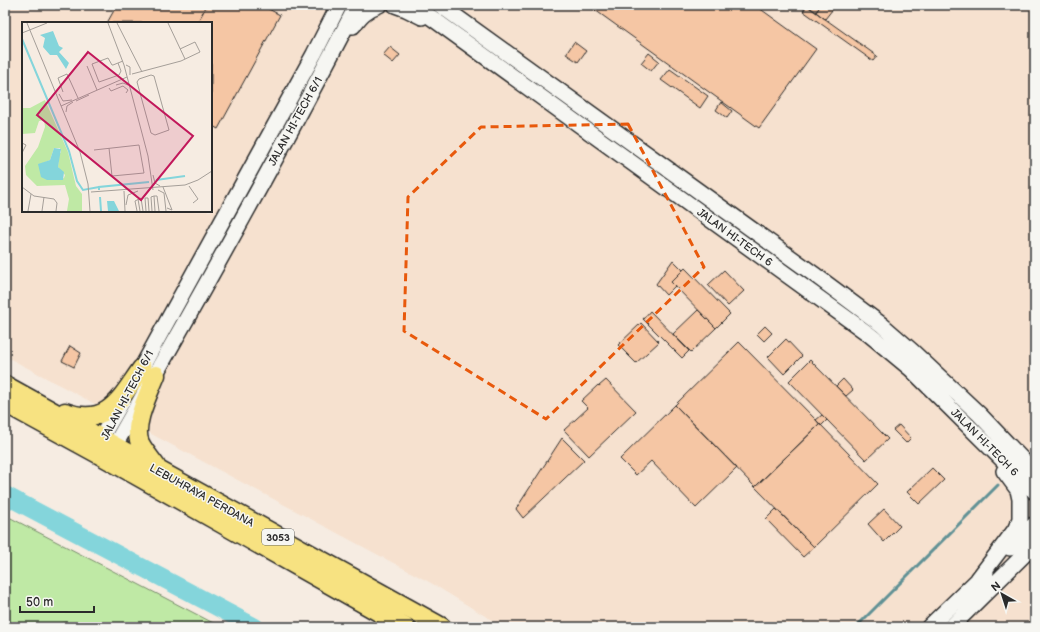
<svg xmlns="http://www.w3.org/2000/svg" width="1040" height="632" viewBox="0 0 1040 632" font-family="'Balsamiq Sans',sans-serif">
<rect width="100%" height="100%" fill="#f6ece2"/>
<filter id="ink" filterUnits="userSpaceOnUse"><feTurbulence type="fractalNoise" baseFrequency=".025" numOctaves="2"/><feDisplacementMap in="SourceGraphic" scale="8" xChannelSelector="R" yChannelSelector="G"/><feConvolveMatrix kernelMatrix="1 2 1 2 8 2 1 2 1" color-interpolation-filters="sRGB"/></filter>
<g filter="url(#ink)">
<path fill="#f6e1cf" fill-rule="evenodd" d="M5 5H1035V627H503L431 583 5 356ZM23 23H211V211H23Z"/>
<path fill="#bfe9a5" stroke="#758a68" d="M5 515 221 627H72L67 622 47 627H5Z"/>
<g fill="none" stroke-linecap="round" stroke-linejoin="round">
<path stroke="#609195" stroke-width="3" d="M856 627 998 485"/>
<path stroke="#84d5db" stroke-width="18" d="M5 495 255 627"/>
</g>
<path fill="#f5c6a4" stroke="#2b2b2b" d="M117 5H207L197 23H107Z
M207 5H261L280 15 218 129 211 125V23H197Z
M588 5H755L816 49 759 128Z
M807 5H821L816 12Z
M821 5H836L825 19 816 12Z
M807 6 877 56 873 61 803 11Z
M574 42 586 51 578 62 566 54Z
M390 47 400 55 393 63 383 55Z
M649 53 659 61 651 71 641 63Z
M670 69 708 96 700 108 661 80Z
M721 102 732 111 727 118 716 110Z
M673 260 683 270 671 282 675 286 666 295 656 284Z
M685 268 730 314 716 328 671 282Z
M724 270 744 291 728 306 708 285Z
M698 310 716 328 691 352 673 334Z
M650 311 689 351 682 358 643 319Z
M641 323 659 342 636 363 618 345Z
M765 326 772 333 764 341 757 334Z
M786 339 802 356 784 374 768 357Z
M739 342 820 424 755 487 675 405Z
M70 346 81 353 74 367 62 361Z
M810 360 888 439 866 460 789 381Z
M843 379 853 390 846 396 836 386Z
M606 380 636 411 589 456 564 430 588 408 581 401 598 385 599 386Z
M675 405 737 468 696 508 651 461 636 475 620 459Z
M822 415 827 420 821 426 816 420Z
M820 424 878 484 814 547 755 487Z
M899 425 911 438 906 443 893 430Z
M562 438 584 460 523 518 516 509Z
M932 468 944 480 919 504 907 492Z
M776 509 814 547 803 557 766 519Z
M884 509 900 526 884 542 868 524Z"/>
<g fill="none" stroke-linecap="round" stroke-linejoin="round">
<defs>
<path id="minor" d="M395 5 406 9 422 17
M414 5 870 335 911 369 1035 492
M440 5 815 275 882 325 913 352 979 414 1035 473
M353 26C360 16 366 9 379 5
M136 378 314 54 339 5
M101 448V438L123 400
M106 451 115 445C198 300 280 154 357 5
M1010 548 1035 524
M978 579 1015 530 1020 519V499L1018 490 1004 471
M929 627 986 572
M951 627 1035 544"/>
<path id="major" d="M156 375C149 393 132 425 140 443 144 451 151 459 156 466
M5 385 442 627
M5 403 100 455 405 627
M65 412C108 428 121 397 142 368"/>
</defs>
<use href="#minor" stroke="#2b2b2b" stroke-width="18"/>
<use href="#major" stroke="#2b2b2b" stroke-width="21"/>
<use href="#minor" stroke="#f6f6f2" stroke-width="15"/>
<use href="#major" stroke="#f7e281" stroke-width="18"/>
</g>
</g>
<path fill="none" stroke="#e8590c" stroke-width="3" stroke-dasharray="8 5" stroke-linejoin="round" d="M628 124 704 267 546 419 404 331 408 197 481 127Z"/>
<g text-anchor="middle" stroke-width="3" stroke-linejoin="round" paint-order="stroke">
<rect fill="#f6f6f2" stroke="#686867" stroke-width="1" x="262" y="529" width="32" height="16" rx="3"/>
<g font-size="10" font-weight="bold" fill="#2b2b2b">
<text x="278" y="541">3053</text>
</g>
<g font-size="11" fill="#2b2b2b" stroke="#f6f6f2">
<text transform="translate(295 121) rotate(-61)" y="4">JALAN HI-TECH 6/1</text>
<text transform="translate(735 237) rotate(36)" y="4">JALAN HI-TECH 6</text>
<text transform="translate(127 395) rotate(-62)" y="4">JALAN HI-TECH 6/1</text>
<text transform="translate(985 442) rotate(45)" y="4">JALAN HI-TECH 6</text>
<text transform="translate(202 495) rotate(29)" y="4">LEBUHRAYA PERDANA</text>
</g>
</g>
<g transform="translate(22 22)">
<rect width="190" height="190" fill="#f6ece2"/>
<path d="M23 78 46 130 54 164 60 172V189H45L47 177 43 163 15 164 4 153 3 144 16 125 23 105 22 98 17 99 13 111 0 112V86H8ZM32 126H38L39 130 37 133 36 145 43 153 42 156 38 158 29 157 18 149 19 142 28 138Z" fill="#bfe9a5" fill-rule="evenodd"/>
<path d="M31 9 37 24 41 26 37 30 47 41 44 47 35 33H28L21 25 23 16 18 13ZM32 126 39 127 36 145 42 150 41 158H25L19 155 16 142 28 138ZM85 179H92L97 189H86Z" fill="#84d5db"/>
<path fill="none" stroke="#84d5db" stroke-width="2" d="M0 17 47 129 55 159 61 168 77 165M134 158 163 154M77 168V165L127 160M78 175 79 189"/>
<path fill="none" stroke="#a59f99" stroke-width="1" d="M5 1 58 130 66 162 68 189M86 1 102 43 126 134 131 168M95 1 120 50M146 1 163 37M0 11 25 1M96 41 99 49 97 53 77 60 70 42 86 36 90 43H91L101 39M104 43 108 45V53M65 44 75 68M110 52 159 39 178 30 173 20 158 27M129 53 132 54 147 108 133 113 129 111 115 60 117 57ZM94 63 101 61 106 63M87 66 89 69 101 64 106 68 104 71M41 70 36 56 45 52 56 76M37 72 41 79 50 78M54 79 67 73M39 84 105 55M44 90 45 84 51 80M0 121 4 123 0 131M72 128 117 123 122 151 90 154 87 126M131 153 133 161 138 164M167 164 176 177 171 181M0 165 12 174 32 177 35 181 34 189M141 165 150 188 145 186M136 168 142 171 144 189M102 169 103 189M69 170 163 163 176 158 190 149M132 174H135L137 189M132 174 133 189M123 176H126L127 189M123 176 124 189M116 177 118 189M104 183 106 173 116 169M6 189 9 172M20 189 22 175M115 189 113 179 119 176 121 189M130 189 129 175 132 174"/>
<path fill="#c2185b" fill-opacity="0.15" stroke="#c2185b" stroke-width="2" d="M66 30 171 114 119 178 15 93Z"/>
<rect width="190" height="190" fill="none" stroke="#2b2b2b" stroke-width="2"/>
</g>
<rect width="1040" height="632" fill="none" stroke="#f6f6f2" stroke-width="20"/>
<rect x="10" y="10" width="1020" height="612" fill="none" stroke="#2b2b2b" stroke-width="1.5" filter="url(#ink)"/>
<g transform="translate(1002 594) rotate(321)" stroke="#f6f6f2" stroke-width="3" paint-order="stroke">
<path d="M0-3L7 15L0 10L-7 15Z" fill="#2b2b2b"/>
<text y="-6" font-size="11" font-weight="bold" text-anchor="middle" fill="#2b2b2b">N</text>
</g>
<path d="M20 606v6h74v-6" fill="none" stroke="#2b2b2b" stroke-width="2"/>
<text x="26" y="606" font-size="12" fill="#2b2b2b" stroke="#f6f6f2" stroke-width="3" paint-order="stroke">50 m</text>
</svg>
